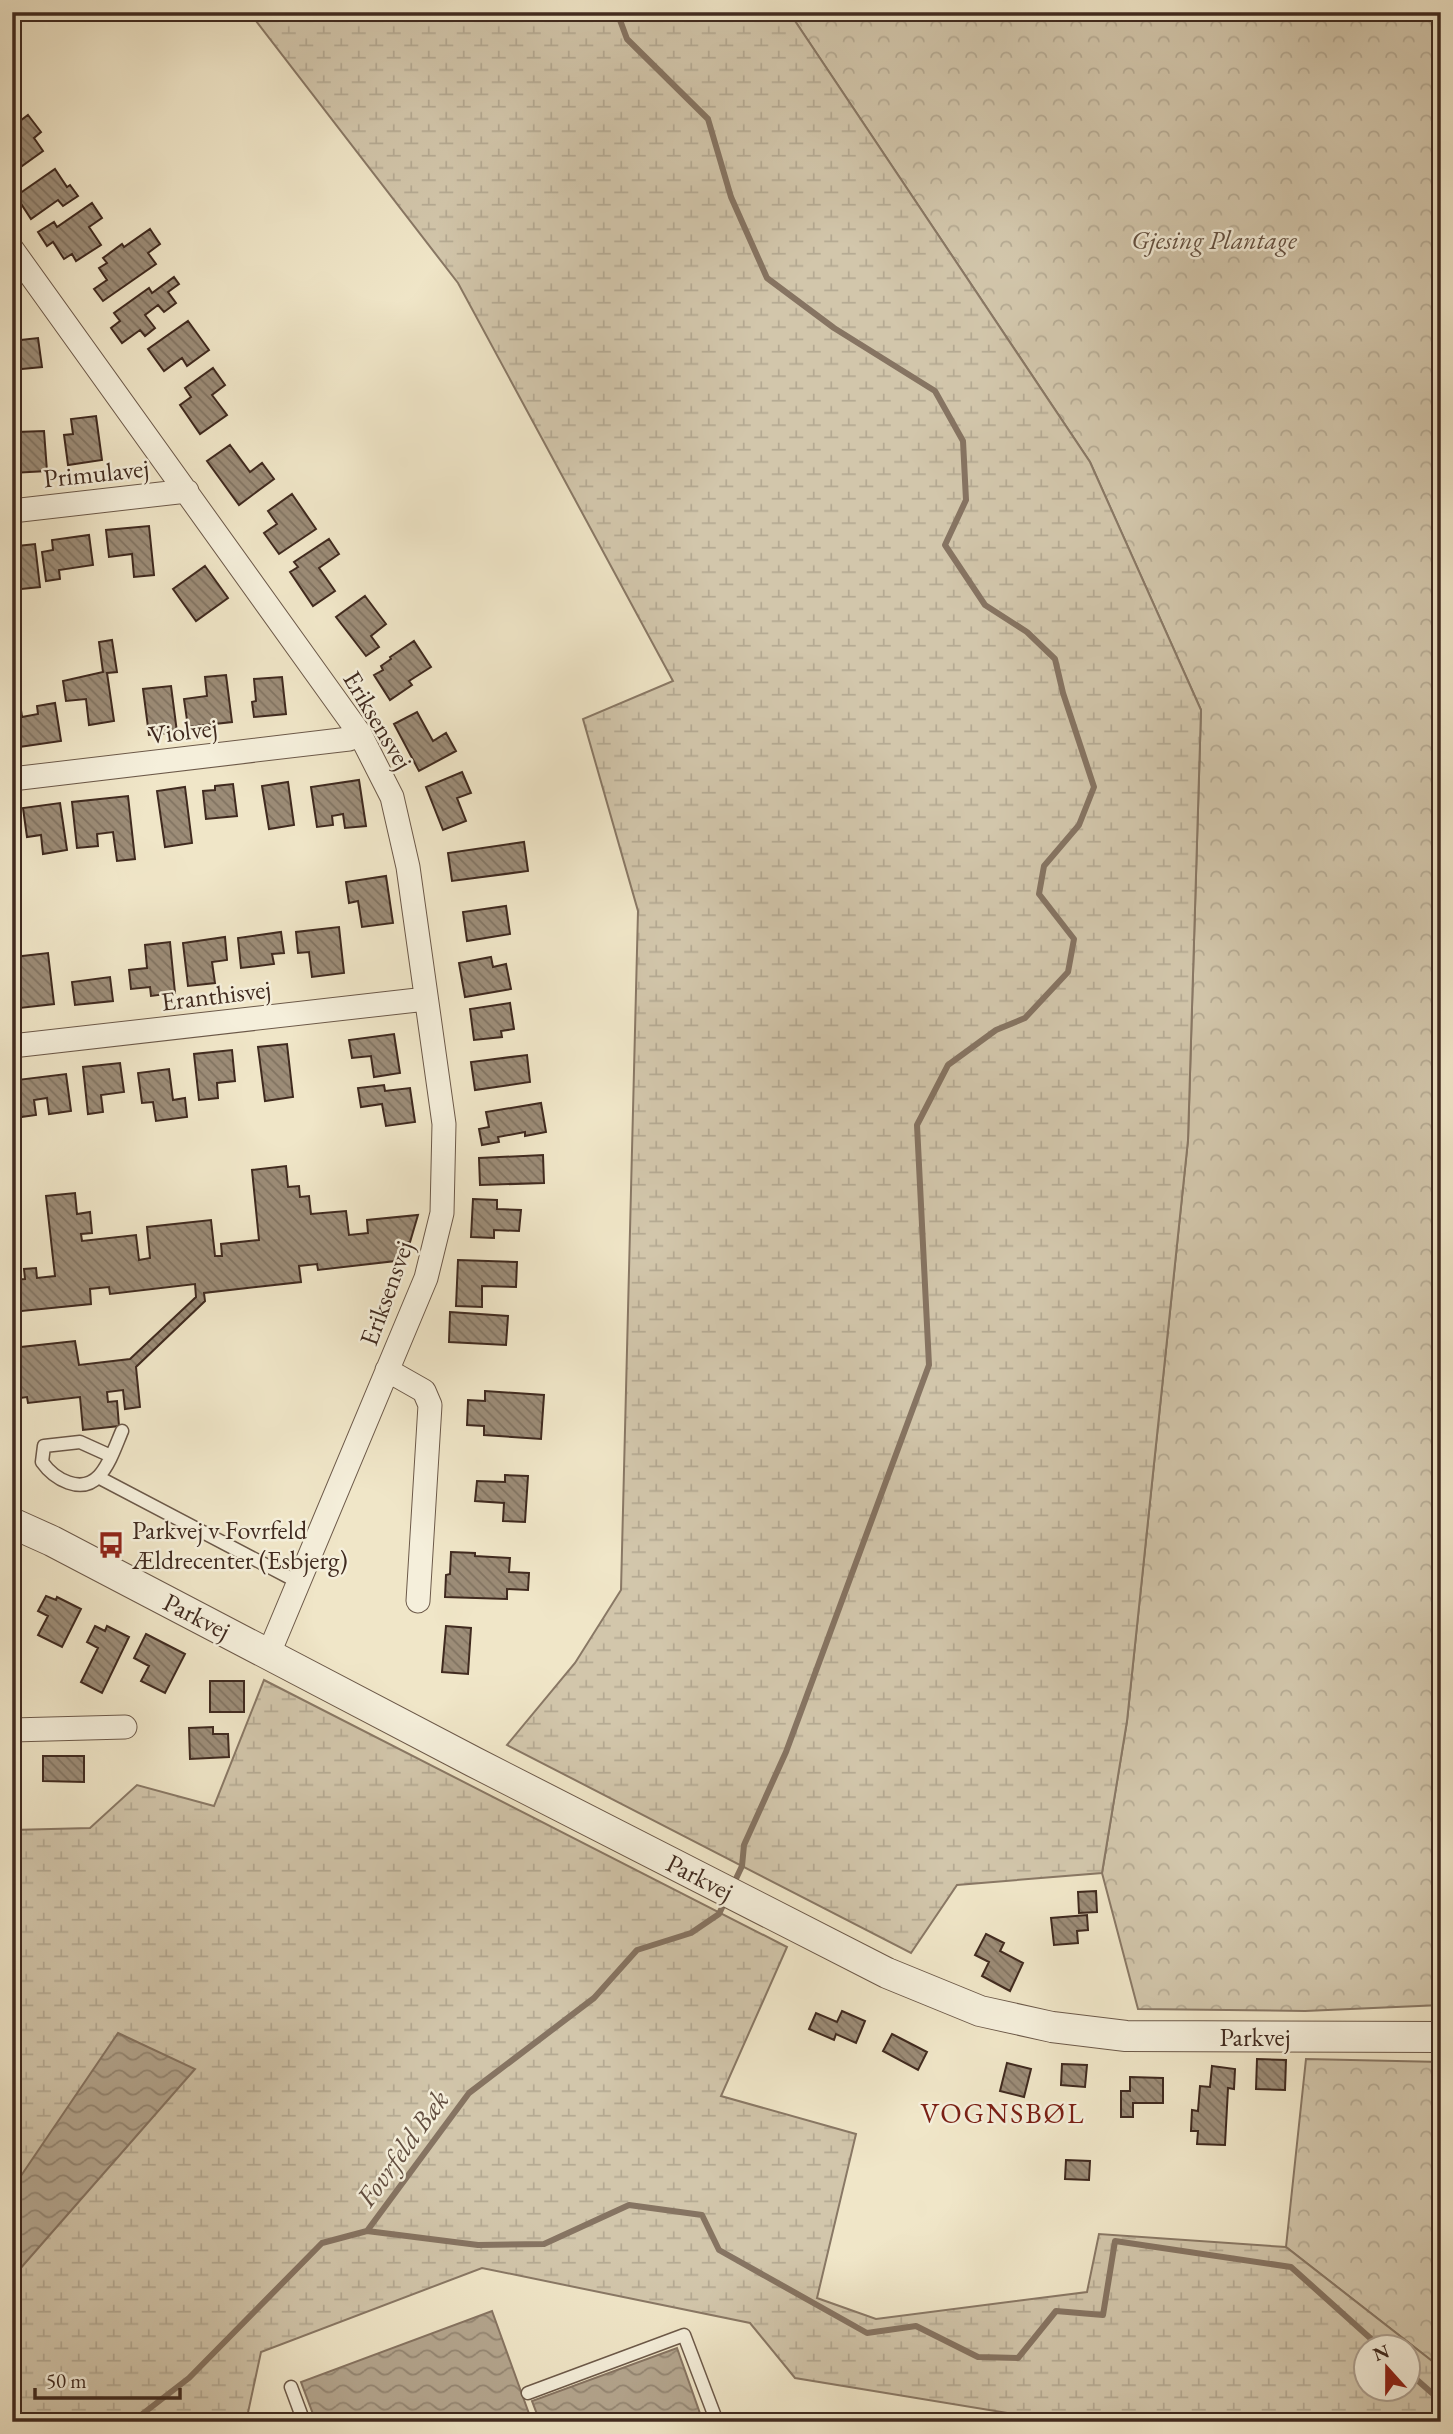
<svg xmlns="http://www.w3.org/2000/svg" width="1453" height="2434" viewBox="0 0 1453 2434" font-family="'EB Garamond',serif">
<defs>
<pattern id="forest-crowns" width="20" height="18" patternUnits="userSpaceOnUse" patternTransform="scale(1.75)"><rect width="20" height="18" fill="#d2c6ab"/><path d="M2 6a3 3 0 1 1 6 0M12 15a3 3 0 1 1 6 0" fill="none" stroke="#b5aa93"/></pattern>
<pattern id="wetland-marsh" width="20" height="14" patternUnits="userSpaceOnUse" patternTransform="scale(1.75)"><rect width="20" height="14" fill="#d2c6ab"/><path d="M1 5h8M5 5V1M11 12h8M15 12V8" fill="none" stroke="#b5aa93"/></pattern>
<pattern id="water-waves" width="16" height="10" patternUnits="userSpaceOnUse" patternTransform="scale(1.75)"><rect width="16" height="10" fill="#b4a68f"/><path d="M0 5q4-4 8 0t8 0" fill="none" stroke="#948774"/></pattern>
<pattern id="building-back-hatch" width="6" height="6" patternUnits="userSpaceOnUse" patternTransform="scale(1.75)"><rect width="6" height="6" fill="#9c8c77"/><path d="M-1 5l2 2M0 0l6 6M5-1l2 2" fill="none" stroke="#817361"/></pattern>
</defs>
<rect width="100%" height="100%" fill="#f0e6c8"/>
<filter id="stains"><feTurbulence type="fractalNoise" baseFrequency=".00286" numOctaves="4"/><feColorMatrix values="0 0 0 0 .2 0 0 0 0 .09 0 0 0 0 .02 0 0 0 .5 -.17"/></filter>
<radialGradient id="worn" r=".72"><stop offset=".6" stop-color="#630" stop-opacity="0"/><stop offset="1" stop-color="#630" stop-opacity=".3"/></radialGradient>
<path fill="url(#forest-crowns)" stroke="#897865" stroke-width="2" d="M789 12H1441V2005L1305 2011 1138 2009 1102 1873 1127 1721 1188 1140 1201 710 1090 462Z
M1306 2059 1441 2062V2368L1286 2247Z"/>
<path fill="url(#wetland-marsh)" stroke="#897865" stroke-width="2" fill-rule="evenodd" d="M249 12H789L1090 462 1201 710 1188 1140 1127 1721 1102 1873 957 1885 911 1953 507 1745 575 1663 621 1590 638 911 583 719 673 681 458 283Z
M264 1680 787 1947 721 2096 856 2134 817 2298 876 2319 1087 2292 1099 2234 1286 2247 1441 2368V2422H1026L1025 2416 795 2378 750 2323 482 2268 261 2352 246 2422H12V1830L90 1828 137 1785 214 1806ZM1366 2346H1408V2388H1366Z"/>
<path fill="url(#water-waves)" stroke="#867462" stroke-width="2" d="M118 2033 195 2069 12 2278V2189Z
M492 2311 532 2422H316L301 2382Z
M677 2348 703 2422H540L532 2401Z"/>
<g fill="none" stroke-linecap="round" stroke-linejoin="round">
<path stroke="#867462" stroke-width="6" d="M617 12 627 39 708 119 731 197 767 278 834 328 935 391 963 441 966 500 945 545 985 605 1027 632 1055 659 1063 693 1094 787 1079 825 1044 866 1039 894 1074 939 1068 972 1025 1018 996 1030 948 1065 917 1125 929 1365 786 1752 744 1845 742 1866 733 1885
M367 2231 478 2245 544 2244 629 2205 702 2215 719 2250 867 2333 916 2326 978 2357 1018 2358 1056 2311 1103 2315 1115 2241 1291 2267 1379 2346
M1408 2372 1441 2401
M132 2422 189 2378 322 2243 367 2231 469 2093 594 1998 637 1950 691 1933 719 1914 725 1901"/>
</g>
<path fill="url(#building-back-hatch)" stroke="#402a1f" stroke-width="2" d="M28 115 41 132 34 138 43 151 15 171 12 167V127Z
M55 169 67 187 70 185 78 196 63 206 58 200 31 219 16 196Z
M92 203 102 218 89 227 101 245 76 261 72 254 64 259 53 242 47 246 38 232 54 222 57 227Z
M150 229 160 244 148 253 156 264 103 301 94 289 107 280 99 268 107 263 103 258 122 244 124 247Z
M174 277 179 284 168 292 176 303 164 312 158 305 145 315 155 328 145 336 140 330 122 343 111 328 120 321 114 313 149 288 152 293Z
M188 321 209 350 187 366 182 358 164 371 148 349Z
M38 338 42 367 12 370V341Z
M213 368 225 385 212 395 227 415 200 434 180 405 191 397 185 388Z
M96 416 102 460 68 465 64 435 73 434 71 419Z
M44 431 47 471 12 473V446H17V432Z
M230 445 250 472 262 463 274 479 239 505 207 461Z
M292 494 316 529 279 554 264 533 277 524 268 511Z
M149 526 154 575 134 577 132 554 109 557 106 530Z
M89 535 93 565 59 570 60 579 46 581 42 552 53 550 52 540Z
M329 539 339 554 319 568 335 591 313 606 290 572 298 567 294 562Z
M35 544 40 587 12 590V556L19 555 18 546Z
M205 566 228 598 196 621 173 589Z
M365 596 386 624 371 636 379 647 366 656 336 617Z
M112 640 117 672 107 673 114 721 89 725 86 699 66 701 63 681 103 672 99 642Z
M414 641 431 667 409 681 412 685 390 700 374 675 383 670 381 666 391 659 390 657Z
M226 675 232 722 188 727 184 699 207 696 205 677Z
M282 677 286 714 254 717 252 702 256 701 254 679Z
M171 686 177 732 149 735 143 689Z
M55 703 61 741 12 748V711L21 710 22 717 38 714 37 706Z
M417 712 433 741 446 733 456 751 419 771 394 724Z
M462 772 471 793 457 798 466 821 443 830 426 787Z
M359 780 366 826 345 828 343 814 332 816 333 825 317 827 311 787Z
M288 782 294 825 269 829 262 786Z
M233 784 237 816 206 819 203 791 215 790V786Z
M185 787 192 843 165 847 157 791Z
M128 796 135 859 117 861 113 832 97 834 98 846 77 848 72 802Z
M60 803 67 850 43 854 41 835 27 837 23 808Z
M524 842 528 871 452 881 448 853Z
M386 876 393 923 362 927 358 901 349 903 346 882Z
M506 906 510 934 467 941 463 912Z
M339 927 344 973 312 977 309 952 298 953 296 932Z
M281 932 284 953 272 954 274 964 241 968 238 938Z
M225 937 227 960 212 962 215 983 188 986 183 943Z
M170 942 175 993 151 996 150 987 131 989 129 970 147 968 145 945Z
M48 953 54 1004 20 1008 14 957Z
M491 957 493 967 506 964 511 989 465 997 459 963Z
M110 977 113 1001 75 1005 72 982Z
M510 1003 514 1029 501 1031 502 1037 474 1040 470 1009Z
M394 1034 400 1073 374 1077 371 1056 352 1058 349 1040Z
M287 1044 293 1097 265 1101 258 1047Z
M232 1050 235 1081 217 1083 218 1098 199 1100 194 1054Z
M527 1055 530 1082 475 1090 471 1062Z
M120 1063 124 1092 101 1095 103 1112 88 1114 83 1067Z
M169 1069 173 1100 185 1098 187 1117 156 1121 153 1102 142 1103 138 1073Z
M66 1074 71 1111 49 1114 47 1098 34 1100 36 1115 21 1117 17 1080Z
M384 1085 385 1091 410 1088 415 1122 386 1126 382 1104 361 1107 358 1088Z
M541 1103 546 1132 525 1136V1132L498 1137 499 1142 482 1145 479 1129 489 1127 486 1112Z
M543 1155 544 1183 480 1185 479 1158Z
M286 1166 288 1187 299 1186 300 1197 309 1196 311 1214 346 1211 349 1235 368 1233 367 1220 418 1215 410 1242 402 1243 404 1260 318 1270 317 1264 299 1266 301 1282 204 1293 205 1301 136 1367 140 1407 125 1409 123 1390 107 1392 108 1402 117 1401 119 1426 83 1430 80 1397 28 1403 27 1397 12 1399V1348L75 1341 79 1365 130 1359 196 1297 195 1284 110 1294 109 1287 90 1289 91 1304 12 1312V1280L25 1279 24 1269 36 1268 37 1278 55 1276 46 1196 75 1193 77 1214 90 1212 92 1233 81 1234 82 1241 136 1235 139 1260 150 1258 147 1227 211 1220 215 1256H222L221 1244 259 1240 252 1170Z
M473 1199 497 1200V1209L521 1210 519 1231 494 1230V1238L471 1237Z
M458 1260 517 1262 516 1287 482 1286V1307L456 1306Z
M450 1312 508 1316 506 1345 449 1342Z
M485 1391 544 1395 541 1439 484 1435V1426L467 1425 468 1400 485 1401Z
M505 1475 528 1476 525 1522 503 1521 504 1503 475 1501 477 1481 505 1482Z
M451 1552 475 1553V1556L510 1558 509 1572 529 1573 528 1590 507 1589V1599L445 1597 446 1575 450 1574Z
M46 1596 56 1600 57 1597 81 1609 62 1647 38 1635 48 1616 38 1611Z
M95 1626 105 1631 107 1626 129 1637 102 1693 81 1682 98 1648 87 1642Z
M446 1626 471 1628 468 1674 442 1672Z
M146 1634 185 1654 165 1693 141 1681 149 1666 134 1658Z
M210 1681H244V1712H210Z
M213 1727V1734H228L229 1757 190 1759 189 1728Z
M12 1756H15L17 1803H12Z
M43 1756H84V1782L43 1781Z
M1096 1891 1097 1912 1079 1913 1078 1892Z
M1087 1915 1088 1930 1077 1931 1078 1943 1054 1945 1051 1918Z
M986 1934 1004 1943 1000 1951 1023 1963 1010 1991 982 1976 989 1962 975 1955Z
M842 2011 865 2021 856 2043 836 2034 834 2040 809 2029 816 2013 837 2022Z
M892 2034 927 2052 918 2070 883 2051Z
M1257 2059 1286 2060 1285 2090 1256 2089Z
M1007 2063 1031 2069 1024 2097 1000 2091Z
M1062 2064 1087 2065 1085 2087 1061 2085Z
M1212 2066 1235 2069 1234 2089 1228 2088 1225 2145 1197 2144 1198 2131H1191L1192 2110 1198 2111 1200 2086 1210 2087Z
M1130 2077 1163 2078V2103H1133V2117H1121V2091H1130Z
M1066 2160 1090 2161 1089 2180 1065 2179Z"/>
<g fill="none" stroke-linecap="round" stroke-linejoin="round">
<defs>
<path id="service" d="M111 1456 80 1442 44 1446 42 1462C54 1479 81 1495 99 1476 110 1464 116 1445 122 1431
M98 1477 298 1582
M291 2387 304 2422
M528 2393 684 2335 717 2422"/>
<path id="minor" d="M12 249 360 734 392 797 408 867 444 1124 442 1213 426 1278 269 1653
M12 511 187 491
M12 779 349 739 360 734
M12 1046 426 999
M387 1370 424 1391 430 1405 418 1601
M12 1730 125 1727"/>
<path id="tertiary" d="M12 1523 52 1541 474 1762 887 1973 980 2011 1052 2027 1126 2036 1441 2037"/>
</defs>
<use href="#service" stroke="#6c5949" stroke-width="15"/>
<use href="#minor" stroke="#6c5949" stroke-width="25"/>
<use href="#tertiary" stroke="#6c5949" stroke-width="32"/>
<use href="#service" stroke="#f5efdb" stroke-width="12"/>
<use href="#minor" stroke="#f5efdb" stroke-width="23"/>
<use href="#tertiary" stroke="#f5efdb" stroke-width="30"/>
</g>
<defs>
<symbol id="bus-bare" viewBox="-9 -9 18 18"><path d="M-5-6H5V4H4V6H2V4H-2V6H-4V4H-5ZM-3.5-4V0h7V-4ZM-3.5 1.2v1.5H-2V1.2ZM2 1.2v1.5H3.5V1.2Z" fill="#8f2418" stroke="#f5efdb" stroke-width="2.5" paint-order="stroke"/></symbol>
</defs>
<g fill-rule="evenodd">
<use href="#bus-bare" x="92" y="1526" width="38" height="38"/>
</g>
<g text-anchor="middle" stroke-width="5" stroke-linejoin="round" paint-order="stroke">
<g font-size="26" font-style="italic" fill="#645142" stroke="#f5efdb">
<text x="1214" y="249">Gjesing Plantage</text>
</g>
<g font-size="26" fill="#402a1f" stroke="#f5efdb">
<text transform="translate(96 473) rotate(-6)" y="9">Primulavej</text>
<text transform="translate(378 720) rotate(59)" y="9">Eriksensvej</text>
<text transform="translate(183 731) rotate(-7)" y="9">Violvej</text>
<text transform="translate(216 995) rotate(-7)" y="9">Eranthisvej</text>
<text transform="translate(386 1293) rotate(-70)" y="9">Eriksensvej</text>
<text transform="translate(197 1616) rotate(27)" y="9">Parkvej</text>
<text transform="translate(700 1877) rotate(27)" y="9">Parkvej</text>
<text x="1255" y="2046">Parkvej</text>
</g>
<g font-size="26" fill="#402a1f" stroke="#f5efdb" text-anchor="start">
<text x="132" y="1539">Parkvej v Fovrfeld<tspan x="132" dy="30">Ældrecenter (Esbjerg)</tspan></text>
</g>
<g font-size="28" letter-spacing="2" fill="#7a1f14" stroke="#f5efdb">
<text x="1003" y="2123">VOGNSBØL</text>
</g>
<g font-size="28" font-style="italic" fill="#634f41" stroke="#f5efdb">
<text transform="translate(402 2148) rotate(-54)" y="10">Fovrfeld Bæk</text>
</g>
</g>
<rect width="1453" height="2434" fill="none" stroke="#f0e6c8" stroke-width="42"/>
<rect x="14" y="14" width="1425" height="2406" fill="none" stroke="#402a1f" stroke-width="3.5"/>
<rect x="21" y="21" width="1411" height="2392" fill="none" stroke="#402a1f" stroke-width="2"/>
<g transform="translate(1387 2368) rotate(339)"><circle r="33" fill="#f5efdb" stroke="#ada090" stroke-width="2"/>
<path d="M0-5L12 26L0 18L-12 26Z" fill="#8f2418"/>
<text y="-10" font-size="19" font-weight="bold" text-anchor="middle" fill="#402a1f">N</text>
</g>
<path d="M35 2388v10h145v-10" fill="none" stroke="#402a1f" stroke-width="3.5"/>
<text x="46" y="2388" font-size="21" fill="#402a1f" stroke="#f5efdb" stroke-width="5" paint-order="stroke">50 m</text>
<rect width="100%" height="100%" filter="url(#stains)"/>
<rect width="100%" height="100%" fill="url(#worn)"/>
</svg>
